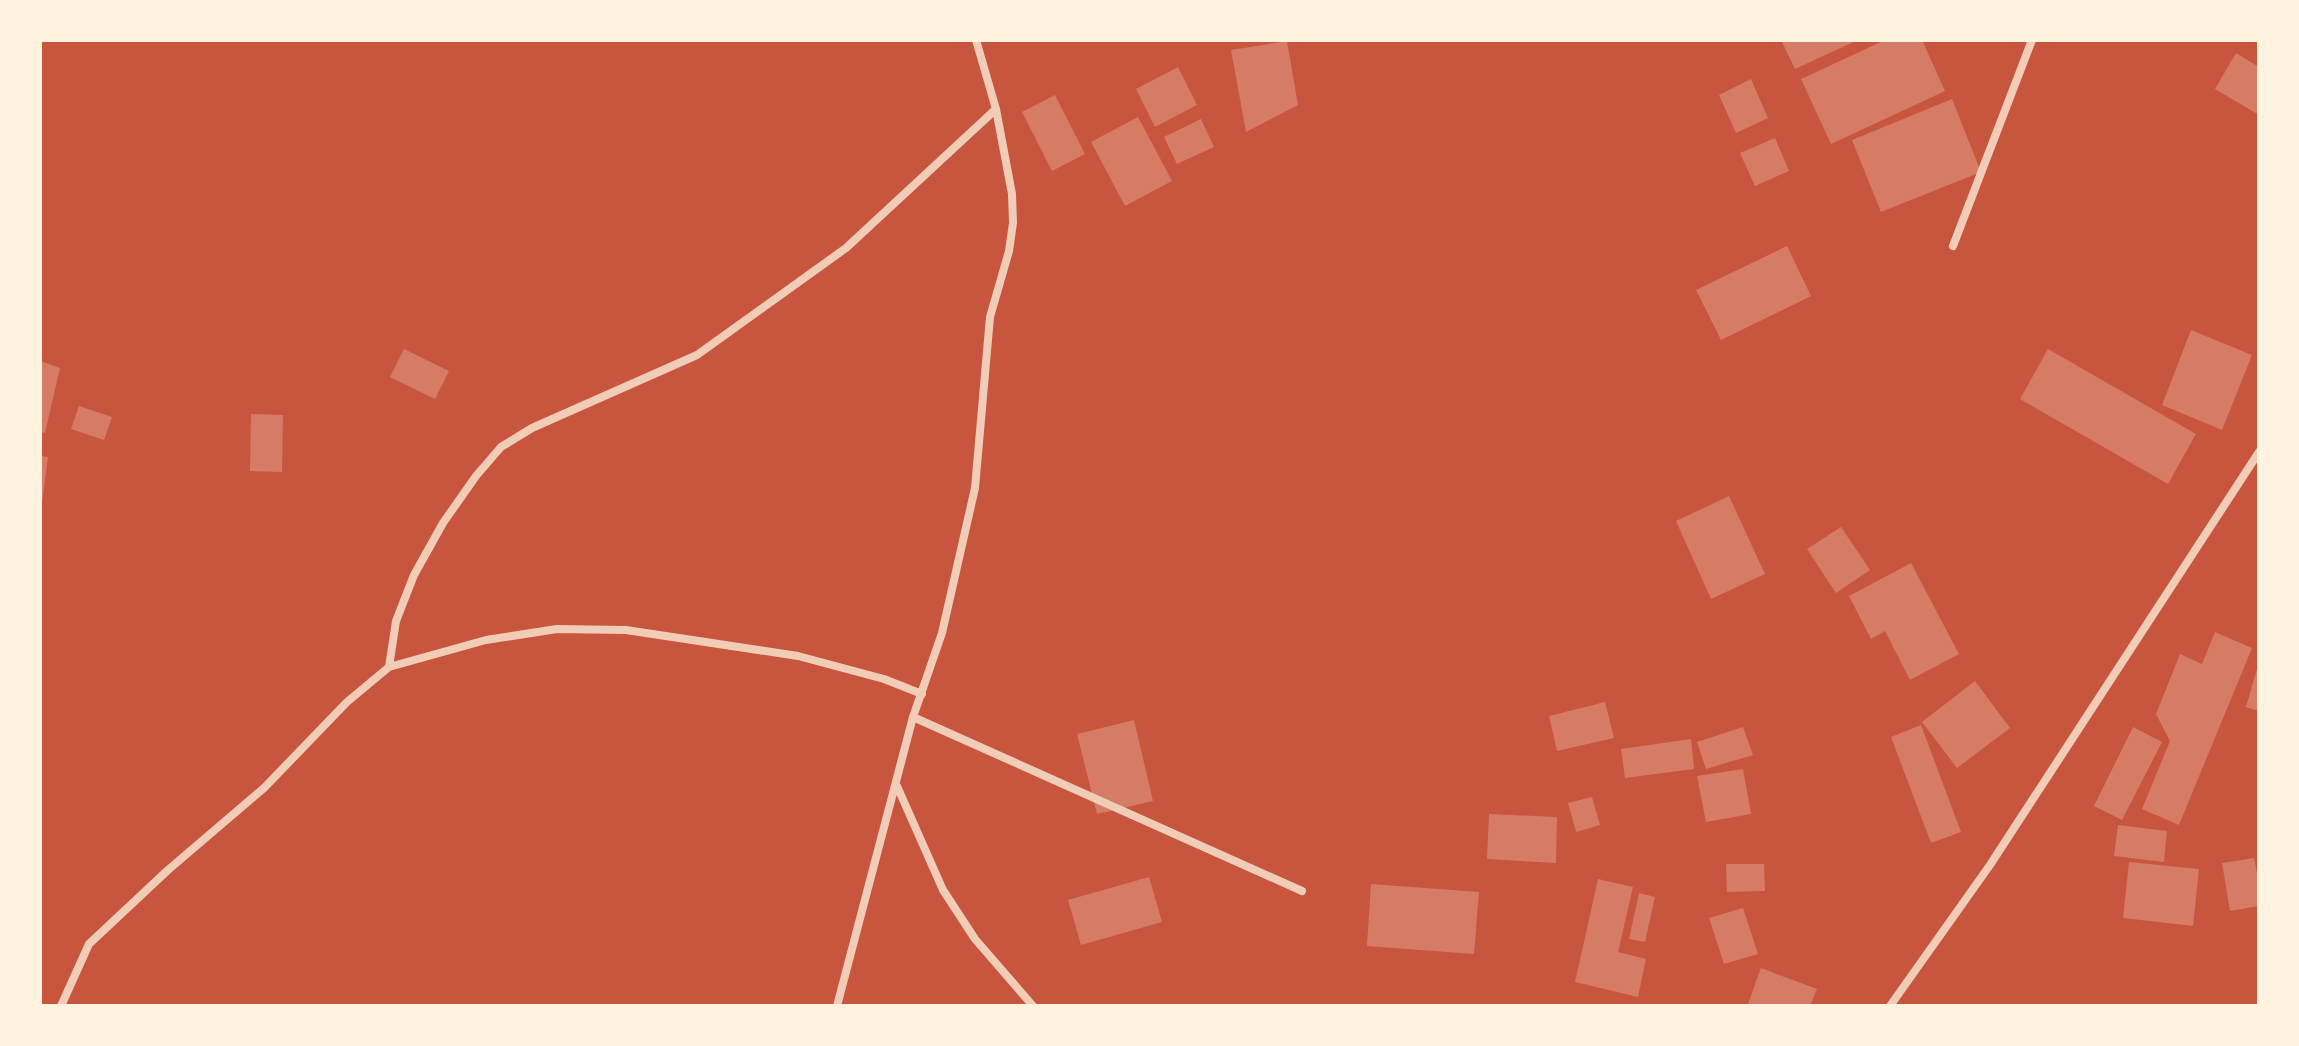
<svg xmlns="http://www.w3.org/2000/svg" width="2299" height="1046" viewBox="0 0 2299 1046" font-family="'Source Sans 3',sans-serif">
<rect width="100%" height="100%" fill="#c8553d"/>
<path fill="#d67c66" d="M1781 40H1858L1795 69Z
M1885 40H1922L1945 91 1831 144 1801 79Z
M1287 41 1298 105 1246 132 1231 50Z
M2236 53 2259 67V115L2215 89Z
M1178 67 1197 105 1155 127 1136 89Z
M1751 79 1768 118 1736 133 1719 95Z
M1055 95 1085 154 1052 171 1022 112Z
M1952 99 1981 172 1881 212 1852 140Z
M1138 117 1172 181 1125 206 1091 142Z
M1201 119 1214 147 1177 164 1164 137Z
M1775 138 1789 171 1755 186 1740 153Z
M1787 246 1811 296 1721 340 1696 290Z
M2191 330 2252 355 2222 430 2162 405Z
M404 349 449 371 435 399 390 377Z
M2048 349 2196 434 2168 484 2020 399Z
M40 361 60 368 45 433 40 432Z
M79 406 112 417 104 440 71 429Z
M251 414 283 415 282 472 250 471Z
M40 456 48 457 42 503 40 502Z
M1729 496 1765 574 1711 599 1676 521Z
M1841 527 1870 570 1836 593 1807 549Z
M1911 563 1959 654 1910 680 1885 631 1871 639 1849 596Z
M2215 632 2252 648 2179 825 2142 809 2170 741 2156 714 2180 654 2202 664Z
M2258 665H2259V711L2246 707Z
M1975 681 2010 728 1957 768 1922 722Z
M1605 702 1614 738 1557 751 1549 716Z
M1134 720 1153 801 1097 814 1077 734Z
M1921 725 1961 832 1931 843 1891 737Z
M1743 727 1753 755 1706 769 1697 742Z
M2133 727 2162 742 2122 820 2094 806Z
M1691 739 1694 769 1625 778 1621 749Z
M1743 769 1751 814 1706 822 1697 776Z
M1592 797 1600 825 1576 832 1568 803Z
M1489 814 1557 817 1556 863 1487 859Z
M2118 825 2167 831 2164 862 2114 856Z
M2254 858 2259 883V906L2230 911 2222 863Z
M2129 862 2199 869 2193 926 2123 918Z
M1726 864H1764L1765 891 1727 892Z
M1149 877 1162 922 1081 945 1068 900Z
M1598 879 1633 887 1618 952 1646 959 1638 997 1575 982Z
M1371 884 1479 892 1474 954 1367 946Z
M1639 893 1655 897 1645 942 1629 939Z
M1743 908 1758 954 1724 964 1709 918Z
M1761 968 1817 989 1810 1006H1754L1748 1004Z"/>
<g fill="none" stroke-linecap="round" stroke-linejoin="round">
<path stroke="#f1ccb7" stroke-width="8" d="M1953 246 2032 40
M389 667 396 621 414 575 443 523 476 476 501 447 532 428 697 355 846 248 996 109
M913 717 1302 891
M897 786 943 890 975 939 1033 1006
M61 1006 89 944 168 870 264 788 347 702 389 667 486 640 557 629 626 630 798 656 884 679 922 694
M837 1006 913 717 942 633 975 488 990 317 1009 251 1013 223 1012 194 996 109 976 40
M1890 1006 1990 865 2259 452"/>
</g>
<rect width="2299" height="1046" fill="none" stroke="#fff3e0" stroke-width="84"/>
</svg>
